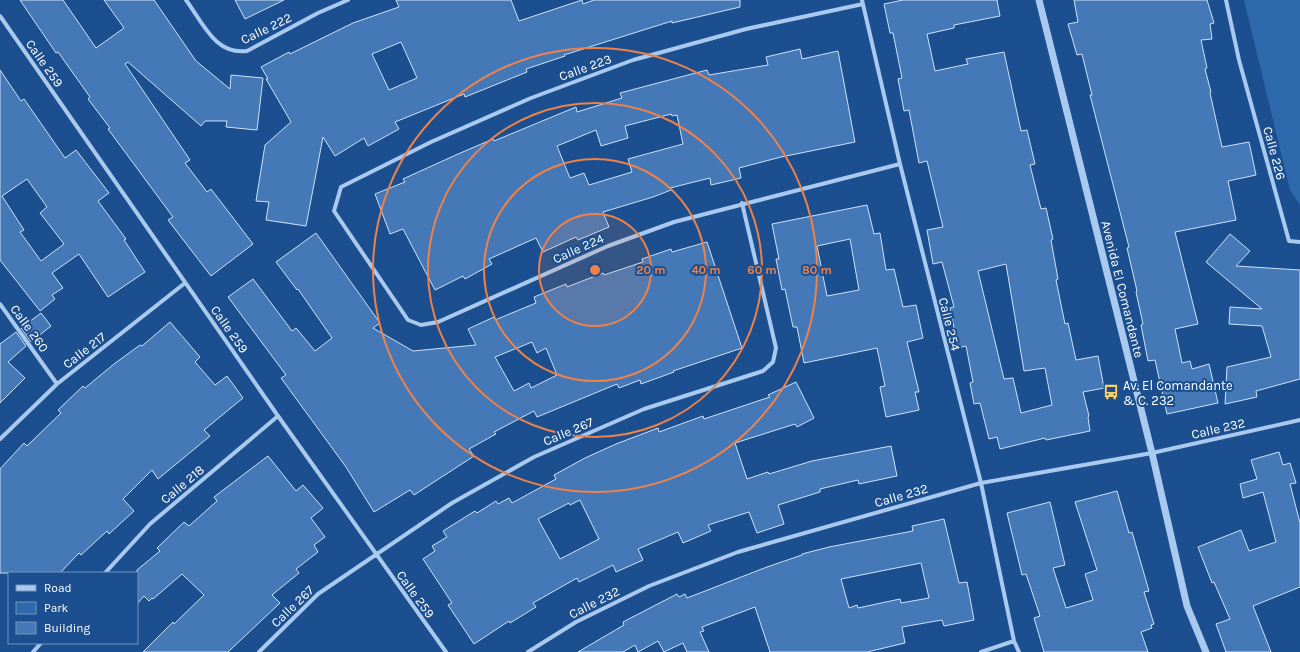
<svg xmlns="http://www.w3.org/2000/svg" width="1300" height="652" viewBox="0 0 1300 652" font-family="Karla,sans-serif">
<rect width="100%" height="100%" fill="#1b4f8f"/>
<path fill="#2e69ad" d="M1244 0H1300V205L1290 190Z"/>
<path fill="#4478b7" stroke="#cfe3fa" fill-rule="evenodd" d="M20 0H63L96 48 124 28 104 0H154L196 61 230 89 231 75 263 78 257 130 226 127 227 121H205L201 126 128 62 125 64 190 160 185 163 207 192 211 189 253 244 211 276 168 220 173 217 108 129 110 128 88 99 90 97 58 52 56 53Z
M235 0H284L245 19Z
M396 0H511L519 21 582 0 583 4 594 0H740V7L672 23V21L564 55 565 56 526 69 527 72 465 97 464 94 395 122 399 129 368 146 364 138 335 156 323 137 306 226 266 220 269 202 256 201 265 145 291 122 266 79H268L261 67 289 52 290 54 353 23 399 7ZM401 42 417 78 389 90 372 54Z
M903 0H997L1000 16 954 25V28L927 34 935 71 968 64 966 59 1004 52 1021 131 1027 130 1035 164 1030 165 1041 209 1046 208 1053 239 1051 240 1058 279 1056 280 1065 324 1068 323 1076 360 1098 356 1104 388 1083 392 1089 416 1088 417 1090 431 1046 440 1045 438 1000 449 997 437 989 439 980 403 974 404 970 383 973 382 966 346 958 348 950 308 954 307 942 262 933 264 927 230 943 227 927 161 919 163 909 110 904 111 898 79 902 78 893 33H890L884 4ZM1006 264 1024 371 1045 368 1052 405 1021 413 1013 378 1004 379 978 271Z
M1074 0H1207L1214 23 1210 24 1212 39 1201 40 1207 68 1205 69 1211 92 1210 93 1222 147 1249 142 1256 175 1228 181 1236 220 1175 232 1198 324 1175 329 1182 363 1190 361 1192 369 1209 364 1218 403 1167 414 1155 360 1148 361 1141 325 1143 324 1136 292 1137 291 1127 248 1129 247 1090 95H1092L1082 54 1077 55 1068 24 1078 22Z
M800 49 802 59 838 51 855 142 781 157 739 168 741 178 711 185 710 178 670 188 671 190 653 197 603 212 609 227 578 240 576 237 543 252 536 238 489 259 492 264 465 279 463 276 435 290 403 229 390 234 375 194 405 182 403 179 458 154 493 139 494 141 576 107 577 112 622 98 620 93 707 70 709 75 768 65 766 57ZM671 114 672 116 677 115 683 144 628 159 632 172 589 185 584 173 570 178 557 146 596 130 601 146 628 138 625 126Z
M0 70 21 101 24 99 65 158 76 150 109 193 98 201 126 239 124 240 145 272 108 297 79 254 52 273 63 288 52 295 55 299 40 311 0 260ZM27 179 47 207 40 213 64 244 41 261 20 232 24 230 2 196Z
M867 205 874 234 880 233 886 270 894 269 903 307 916 305 923 338 907 342 919 392H915L919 410 886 417 880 387 885 386 877 348 804 363 797 327H793L785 289 782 290 776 259H779L772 224ZM850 239 859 290 827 296 817 246Z
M316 233 380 323 373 328 413 351 476 345 468 329 494 317 495 320 536 303 534 297 566 284 567 287 603 273 604 275 643 262 642 259 671 249 672 252 707 242 742 348 673 371 674 372 641 384 640 380 619 388 617 384 537 417 534 411 494 432 496 434 469 449 474 456 414 495 410 490 374 512 346 467 281 378 286 375 228 297 253 279 292 331 296 328 315 351 332 338 298 289 297 290 276 262ZM532 342 537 353 546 348 557 375 531 388 529 383 514 391 495 357Z
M1230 234 1250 251 1236 266 1300 270V379L1256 391 1257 397 1225 404 1227 367 1271 357 1262 326 1229 324 1230 307 1262 309 1206 262Z
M41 313 51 326 31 342 21 328Z
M170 322 200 357 195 362 215 385 227 376 243 398 204 430 210 436 158 479 152 470 123 499 134 511 109 534 107 531 81 555 79 553 60 573H0V469L24 443 27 446 61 413 58 410 83 386 85 388 114 364 140 345 142 346Z
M16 332 26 346 8 362 25 378 0 403V344Z
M796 382 814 418 797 427 795 424 735 443 747 479 768 472 769 474 812 461 891 446 897 476 859 484 858 480 820 489V492L778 505 784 524 757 533 749 512 708 525 711 531 683 543 678 532 638 549 643 560 616 572 613 565 579 582 577 578 533 603 536 607 510 623 509 621 474 644 448 605 452 603 423 559 435 551 432 546 447 537 443 531 475 511 477 513 496 501 498 504 509 498 512 503 556 479 554 475 585 458 616 444 658 428 659 432 703 416 704 419 770 397 768 395ZM580 500 599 539 560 559 538 519 569 503 570 505Z
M1279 452 1283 465 1290 463 1296 483 1290 484 1300 523V587L1253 606 1271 652H1226L1216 624 1230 619 1214 582 1212 583 1198 547 1241 530 1249 551 1276 542 1263 492 1243 498 1240 484 1257 479 1251 460Z
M268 456 296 491 303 485 323 508 311 518 325 537 314 545 318 552 296 569 299 573 272 595 280 603 228 652H143L173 622 174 624 204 595 182 574 153 599 152 598 149 601 144 596 137 604V570L160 551 157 548 184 522 189 526 217 501 214 497Z
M1117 491 1129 533 1132 532 1149 591 1144 592 1154 624 1151 625 1152 628 1141 632 1148 652H1044L1034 618 1040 616 1026 574 1022 575 1007 513 1050 502 1065 565 1053 568 1066 608 1093 600 1085 574 1097 570 1075 502Z
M944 519 959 583 967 582 974 620 944 626 942 620 902 627 905 643 867 652H770L755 607 702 627 704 631 700 632 709 652H687L683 643 664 652 658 641 638 652 635 645 623 652H578L624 625 623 622 677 594 679 597 685 594 687 598 767 567 802 555V554L829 547 913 531 912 526ZM921 563 929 598 901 603 900 599 858 608 857 605 849 608 841 579Z"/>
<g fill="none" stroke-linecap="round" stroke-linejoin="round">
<path stroke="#a9c9ee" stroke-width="4" d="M186 0C203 23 215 55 247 51L318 13 348 0
M862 0 900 164 981 483 1014 641 1019 652
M1226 0 1239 60 1289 241 1300 242
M863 4 746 29 633 60 531 98 431 142 341 187 334 211 408 320 421 325 438 322 608 246 674 222 900 164
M0 16 278 416 446 652
M0 304 57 384
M0 439 57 384 185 283
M105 573 150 524 278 416
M33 652 41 643
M259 652 318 594 452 503 534 457 644 409 763 371 773 362 776 348 742 203
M528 652 576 622 649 586 738 552 981 483 1152 453 1300 420
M981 652 1014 641"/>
<path stroke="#a9c9ee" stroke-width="7" d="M1039 0 1152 453 1187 606 1206 652"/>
</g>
<circle cx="595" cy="270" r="56" fill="#ee8249" fill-opacity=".12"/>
<g fill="none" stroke="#ee8249" stroke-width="2">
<circle cx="595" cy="270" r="56"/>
<circle cx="595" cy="270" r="111"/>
<circle cx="595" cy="270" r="167"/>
<circle cx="595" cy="270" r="222"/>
</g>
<defs>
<symbol id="bus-bare" viewBox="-9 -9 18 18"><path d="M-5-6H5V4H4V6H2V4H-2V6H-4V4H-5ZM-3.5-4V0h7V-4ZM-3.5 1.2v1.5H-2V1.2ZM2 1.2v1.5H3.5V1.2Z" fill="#ffd166" stroke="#1b4f8f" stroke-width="2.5" paint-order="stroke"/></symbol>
</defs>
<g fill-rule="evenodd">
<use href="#bus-bare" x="1100" y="381" width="22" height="22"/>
</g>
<g text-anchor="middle" stroke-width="4" stroke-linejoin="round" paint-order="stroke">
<g font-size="13" fill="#fff" stroke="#1b4f8f">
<text transform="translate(266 28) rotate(-26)" y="5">Calle 222</text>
<text transform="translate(45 63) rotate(55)" y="5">Calle 259</text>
<text transform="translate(585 67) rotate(-20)" y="5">Calle 223</text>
<text transform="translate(1275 153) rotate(75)" y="5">Calle 226</text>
<text transform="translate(578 248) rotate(-24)" y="5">Calle 224</text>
<text transform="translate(1123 289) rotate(76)" y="5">Avenida El Comandante</text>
<text transform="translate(950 324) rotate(76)" y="5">Calle 254</text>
<text transform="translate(30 328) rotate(54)" y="5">Calle 260</text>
<text transform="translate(230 329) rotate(55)" y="5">Calle 259</text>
<text transform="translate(84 350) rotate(-38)" y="5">Calle 217</text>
<text transform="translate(1218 428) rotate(-13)" y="5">Calle 232</text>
<text transform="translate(568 431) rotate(-23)" y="5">Calle 267</text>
<text transform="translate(182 484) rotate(-40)" y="5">Calle 218</text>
<text transform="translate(901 495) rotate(-16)" y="5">Calle 232</text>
<text transform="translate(416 594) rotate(54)" y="5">Calle 259</text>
<text transform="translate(594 602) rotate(-27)" y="5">Calle 232</text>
<text transform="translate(292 606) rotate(-44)" y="5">Calle 267</text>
</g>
<g font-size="13" fill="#fff" stroke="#1b4f8f" text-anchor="start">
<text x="1123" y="390">Av. El Comandante<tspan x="1123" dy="15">&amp; C. 232</tspan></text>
</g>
</g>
<circle cx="595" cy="270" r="6" fill="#ee8249" stroke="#1b4f8f" stroke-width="2"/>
<g font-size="12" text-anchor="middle" font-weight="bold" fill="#ee8249" stroke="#1b4f8f" stroke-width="4" stroke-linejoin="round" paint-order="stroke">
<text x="651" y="274">20 m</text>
<text x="706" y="274">40 m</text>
<text x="762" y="274">60 m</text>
<text x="817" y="274">80 m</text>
</g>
<rect x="8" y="572" width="130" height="72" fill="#1b4f8f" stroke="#7695bc"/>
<rect x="16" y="585" width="20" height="6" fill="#a9c9ee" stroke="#7695bc"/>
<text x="44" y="592" font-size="12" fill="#ffffff">Road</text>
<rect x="16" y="602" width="20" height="12" fill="#2e69ad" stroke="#7695bc"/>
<text x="44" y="612" font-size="12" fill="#ffffff">Park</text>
<rect x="16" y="622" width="20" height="12" fill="#4478b7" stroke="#7695bc"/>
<text x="44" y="632" font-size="12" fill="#ffffff">Building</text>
</svg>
